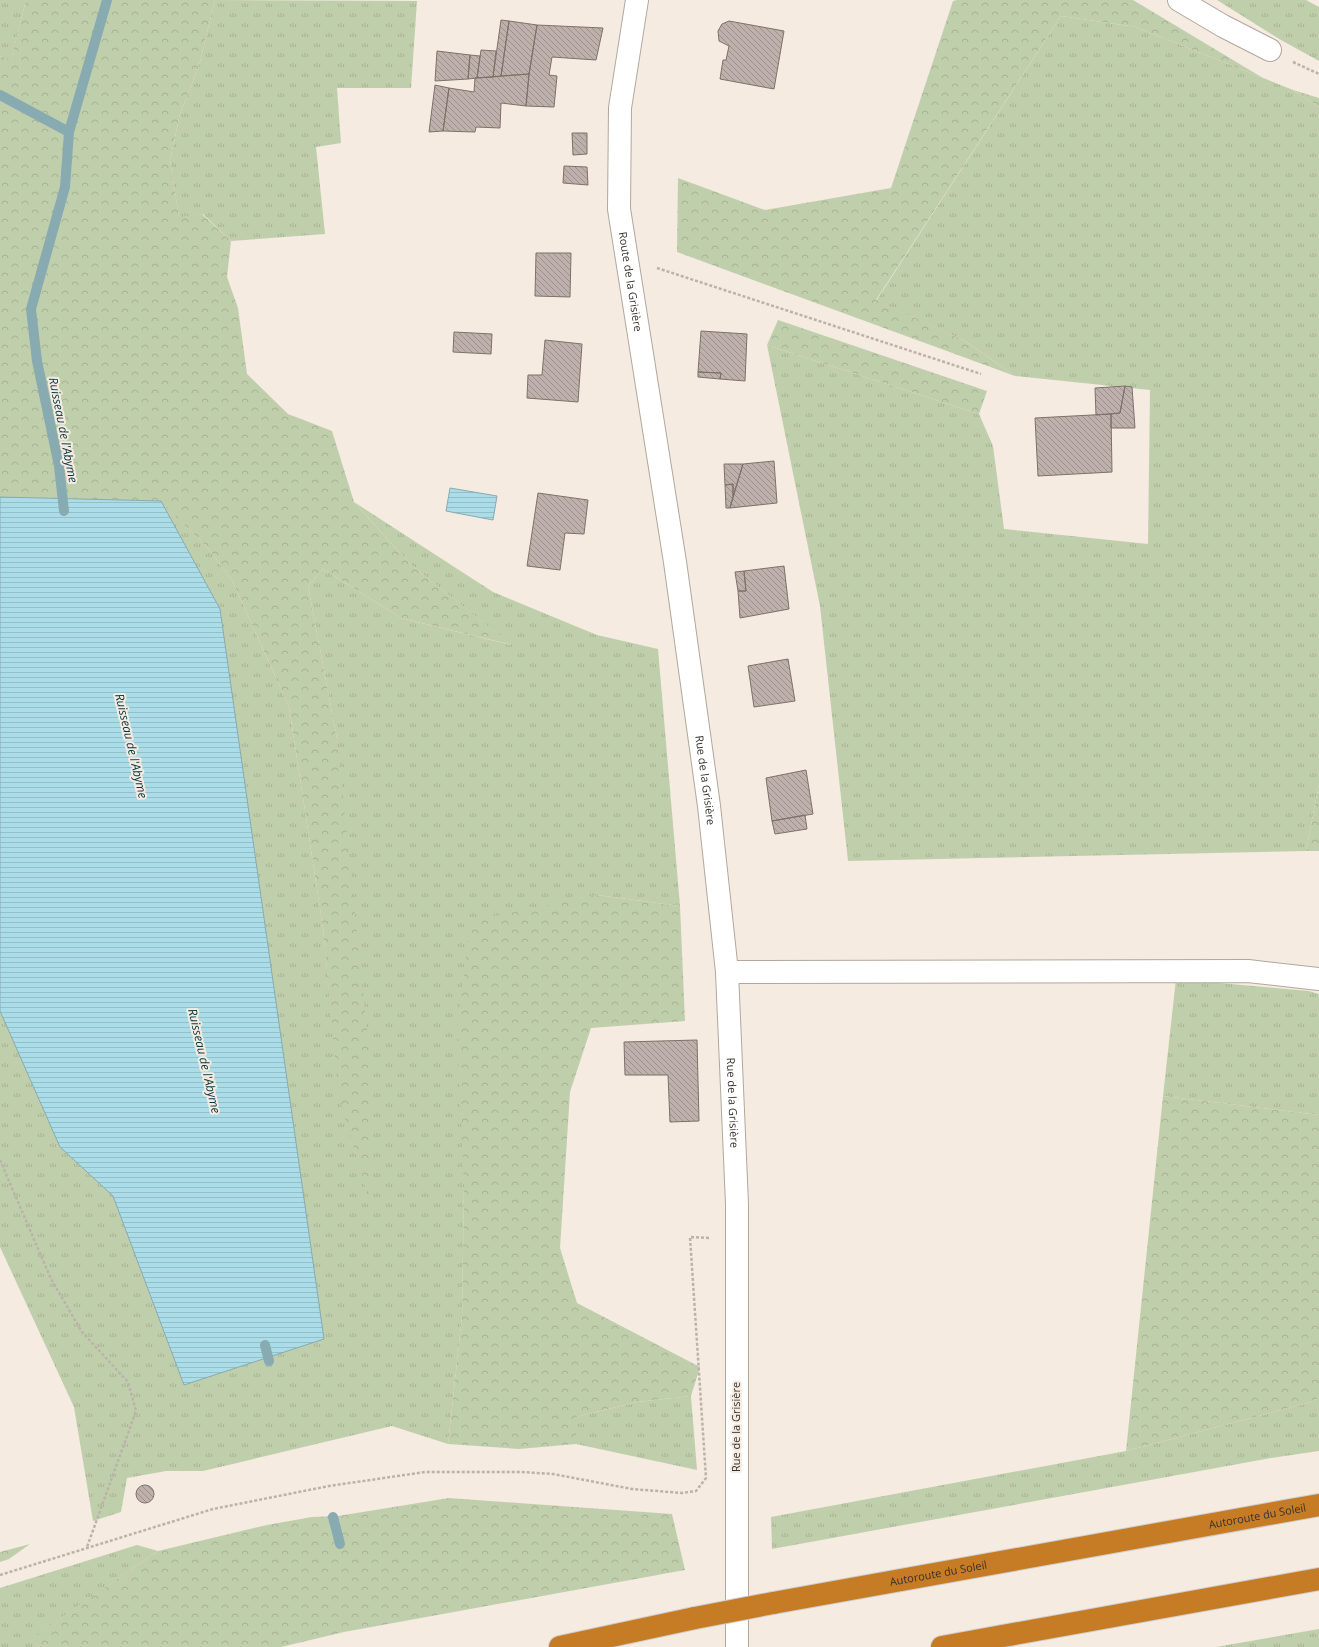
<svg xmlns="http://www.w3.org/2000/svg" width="1319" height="1647" viewBox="0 0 1319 1647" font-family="'Open Sans',sans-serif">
<defs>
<pattern id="grass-tufts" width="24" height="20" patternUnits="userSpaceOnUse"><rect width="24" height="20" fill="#c0cfab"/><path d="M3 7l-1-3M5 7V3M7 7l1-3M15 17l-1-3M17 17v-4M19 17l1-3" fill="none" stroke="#a6b293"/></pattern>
<pattern id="forest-crowns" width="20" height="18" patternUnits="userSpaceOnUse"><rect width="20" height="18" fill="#c0cfab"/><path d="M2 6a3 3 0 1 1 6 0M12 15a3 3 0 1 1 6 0" fill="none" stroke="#a6b293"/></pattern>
<pattern id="water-rules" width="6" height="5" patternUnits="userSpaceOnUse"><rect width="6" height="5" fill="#abdde9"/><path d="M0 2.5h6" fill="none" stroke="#94bec8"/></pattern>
<pattern id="building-back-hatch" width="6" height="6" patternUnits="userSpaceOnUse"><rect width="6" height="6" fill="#beb0aa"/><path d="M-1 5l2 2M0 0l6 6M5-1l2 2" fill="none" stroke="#9b908b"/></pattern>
</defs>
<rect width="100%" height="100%" fill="#f5ebe0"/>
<path fill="url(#grass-tufts)" d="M0 0H26L11 61 0 56Z
M215 0 417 1 411 88H337L341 143 316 147 325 234 231 241 203 214 179 218 170 160 180 114 199 66Z
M1217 0H1306L1319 7V61L1281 40Z
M1061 16 1136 27 1293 90 1319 107V784L1306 851 848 861 820 606 767 345 979 414 993 446 1004 529 1148 544 1150 390 1015 376 965 341 876 301Z
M0 497 161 501 207 547 232 580 289 707 323 928 339 1093 337 739 308 586 323 569 401 618 511 645 410 564 354 502 493 592 597 635 658 649 680 906 597 895 464 1186 462 1316 448 1444 392 1426 203 1471H166L127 1478 121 1512 93 1521 74 1407 0 1247Z
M1176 979 1309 991 1319 994V1115L1163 1096Z
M691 1396 697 1470 576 1444V1417L637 1402Z
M1319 1398V1451L1271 1458 772 1549 771 1517 1126 1451 1308 1403Z
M137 1545 158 1551 34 1637 39 1647H0V1588Z
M1319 1629V1647H1216Z"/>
<path fill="url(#forest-crowns)" d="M26 0H215L199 66 180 114 170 160 179 217 202 214 231 241 227 277 238 308 247 374 288 414 332 431 354 502 410 564 512 645 401 618 323 569 308 586 337 739 370 1060 372 1210 338 1093 323 928 289 707 232 580 207 547 160 501 0 497V56L11 60Z
M957 0H1133L1263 78 1136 27 1061 16 876 300 965 341 1015 376 677 252 678 178 765 210 891 188 953 1Z
M1293 90 1319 98V107Z
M778 320 987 391 979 414 767 345Z
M1319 784V851H1306Z
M597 895 680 906 685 1021 591 1028 570 1092 560 1248 577 1303 700 1367 691 1396 637 1402 576 1417V1444L519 1449 448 1444 462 1316 464 1186 457 1034 470 921Z
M1163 1096 1319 1115V1398L1308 1403 1126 1451Z
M449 1498 672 1514 685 1570 344 1632 281 1647H39L33 1637 158 1551 267 1525 312 1517 338 1516Z
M30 1544 9 1559 0 1562V1552Z"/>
<path fill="url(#water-rules)" stroke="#88aab1" d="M450 488 497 496 493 520 446 511Z
M0 497 161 501 220 609 324 1339 184 1385 113 1196 60 1147 0 1011Z"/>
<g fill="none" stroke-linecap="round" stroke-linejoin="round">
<path stroke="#88aab1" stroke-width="10" d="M0 95 69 132
M64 511 59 466 37 361 31 309 65 187 69 132 107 0
M265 1345 269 1361
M333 1517 340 1544"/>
</g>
<path fill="url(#building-back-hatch)" stroke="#7d716b" d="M501 20 509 21 501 76 493 77Z
M509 21 537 25 529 74 501 76Z
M729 21 784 31 774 89 720 79 723 60H726L729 46 719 41 718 31 722 24Z
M537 25 603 28 596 60 552 57 549 75 557 76 554 107 526 106 529 74Z
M481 50 496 51 493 77 477 78Z
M437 51 470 55 468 79 435 81Z
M470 55 480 56 477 78 468 79Z
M529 74 526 106 501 103 500 128 476 127 475 132 443 131 449 88 474 92 475 78Z
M435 85 449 88 443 131 429 132Z
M572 133H587V154L573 155Z
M564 166 587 167 588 185 563 183Z
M536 253H571L570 297 535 296Z
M701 331 747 334 745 381 720 379 721 373 698 372Z
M454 332 492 334 491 354 453 352Z
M545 340 582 344 578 402 527 398 528 375H542Z
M698 372 721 373 720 379 698 377Z
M1125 386 1120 413 1096 415 1095 388Z
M1125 386 1132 387 1135 428H1111V414L1120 413Z
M1111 414 1112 472 1038 476 1035 418Z
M774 461 777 503 730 508 743 464Z
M724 464H743L733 496V484L725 485Z
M733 484V496L730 508H726L725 485Z
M538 493 588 500 584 534 565 533 560 570 527 566Z
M784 566 789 609 740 618 738 591H746L744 571Z
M744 571 746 591H738L735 572Z
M788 659 795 701 754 707 748 666Z
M806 770 813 814 772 821 766 778Z
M805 815 807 829 775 834 772 821Z
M697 1040 699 1121 670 1122 668 1075H625L624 1042Z
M136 1494a9 9 0 1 1 18 0a9 9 0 1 1-18 0Z"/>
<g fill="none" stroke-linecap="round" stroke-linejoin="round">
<defs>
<g id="minor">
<path id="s1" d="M637 0 620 108 619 209 675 562 709 806 727 972 737 1204V1647"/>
<path d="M1179 0 1223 26 1270 50"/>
<path d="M727 972 1248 971 1319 979"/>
</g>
<g id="highway">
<path id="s2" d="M773 1603 1319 1505"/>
<path d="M560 1647 695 1618"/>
<path d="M942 1647 1319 1579"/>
</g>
</defs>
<use href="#minor" stroke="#b0a89d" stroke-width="24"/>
<use href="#highway" stroke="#cfcecd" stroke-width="24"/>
<path stroke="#bbb3aa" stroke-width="2.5" stroke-dasharray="3 2" stroke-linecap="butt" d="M1293 62 1319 74
M657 268 981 374
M0 1160 51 1279 82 1332 128 1382 136 1411 87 1547
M0 1575 213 1509 329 1486 425 1472H521L553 1474 632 1489 682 1493 696 1491 706 1478 690 1237 709 1238"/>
<use href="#minor" stroke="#fff" stroke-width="22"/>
<use href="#highway" stroke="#c67b25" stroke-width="22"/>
<defs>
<path id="highway-bridge" d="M695 1618 773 1603"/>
</defs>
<use href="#highway-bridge" stroke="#cfcecd" stroke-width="24" stroke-linecap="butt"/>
<use href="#highway-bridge" stroke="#c67b25" stroke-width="22"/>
</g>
<g text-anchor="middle" stroke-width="4" stroke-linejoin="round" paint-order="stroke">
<g font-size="11" fill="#36322e" stroke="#f5ebe0">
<text dy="4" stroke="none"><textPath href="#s1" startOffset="284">Route de la Grisière</textPath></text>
<text dy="4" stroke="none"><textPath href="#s1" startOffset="788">Rue de la Grisière</textPath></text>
<text dy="4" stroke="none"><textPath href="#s1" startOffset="1112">Rue de la Grisière</textPath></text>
<text transform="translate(736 1427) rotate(-90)" y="4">Rue de la Grisière</text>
<text dy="4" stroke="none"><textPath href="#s2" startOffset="492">Autoroute du Soleil</textPath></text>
<text dy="4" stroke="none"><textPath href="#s2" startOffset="168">Autoroute du Soleil</textPath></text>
</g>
<g font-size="12" font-style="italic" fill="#05353f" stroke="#f5ebe0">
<text transform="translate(63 430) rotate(79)" y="4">Ruisseau de l'Abyme</text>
<text transform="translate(131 746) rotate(77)" y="4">Ruisseau de l'Abyme</text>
<text transform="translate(204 1061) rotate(77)" y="4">Ruisseau de l'Abyme</text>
</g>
</g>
</svg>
